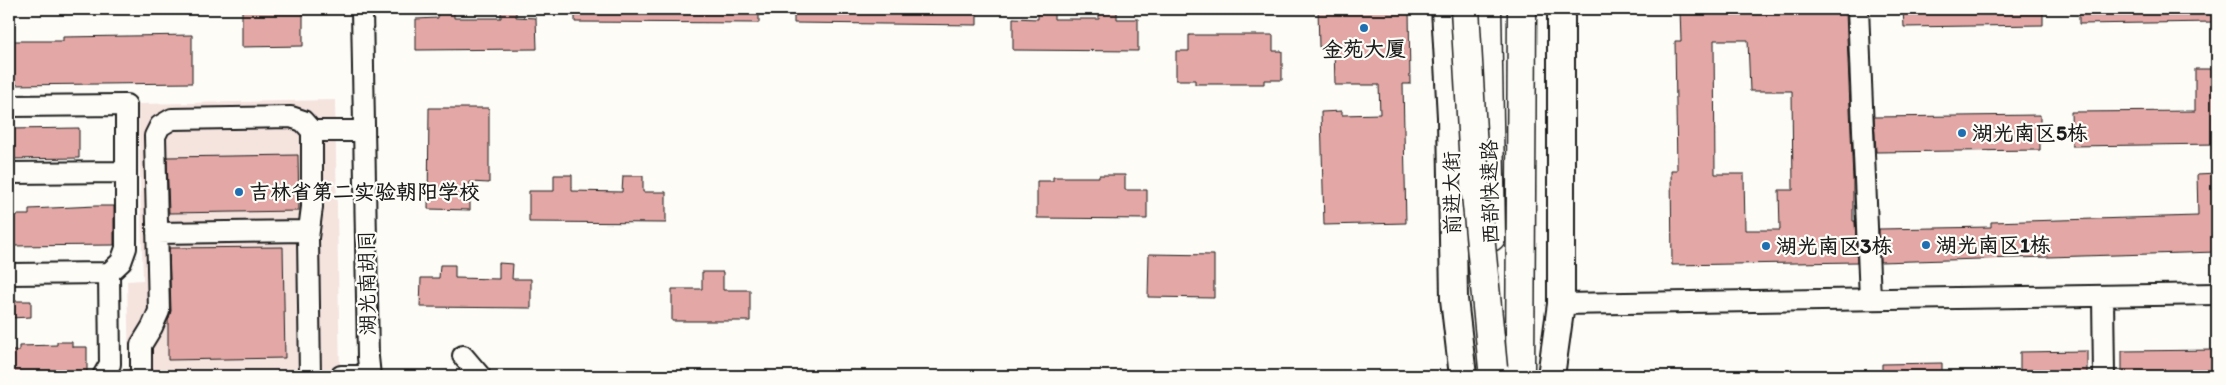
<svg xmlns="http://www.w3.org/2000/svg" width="2226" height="385" viewBox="0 0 2226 385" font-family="Itim,'LXGW WenKai TC',sans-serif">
<rect width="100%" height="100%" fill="#fdfcf7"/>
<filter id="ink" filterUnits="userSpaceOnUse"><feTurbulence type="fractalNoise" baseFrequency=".02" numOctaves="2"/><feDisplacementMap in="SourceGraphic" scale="10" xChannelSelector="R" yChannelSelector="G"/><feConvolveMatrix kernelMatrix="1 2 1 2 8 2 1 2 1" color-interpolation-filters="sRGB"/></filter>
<g filter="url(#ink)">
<path fill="#f5e3de" d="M335 100 340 376H122L129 367 127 281 143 280 138 104Z"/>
<path fill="#e3a8a5" stroke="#1c1c1c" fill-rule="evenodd" d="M242 9H303V46L242 47Z
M438 9H454V18H501V9H516V17L536 18 537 49 416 50V19L438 18Z
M575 9H759V23L575 22Z
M794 9H977V25L794 23Z
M1038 9H1054V19H1099V9H1117V19H1138V51L1013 50V18L1038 19Z
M1318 9H1409L1410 84H1403L1406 223 1324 225 1321 112 1342 111V115L1380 114 1379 85H1335L1334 47H1319Z
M1680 9H1726V14L1846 12 1853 180V221H1855L1857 262 1672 265 1671 170H1677L1675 41H1681ZM1714 40H1748L1750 91H1792L1793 190H1779L1780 230H1745L1744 174H1715Z
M1903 9H2043V25L1904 27Z
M2079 9H2215V22L2079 24Z
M192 35V83L9 85V41H63V37Z
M1189 35H1273V51H1282V80H1264V84H1195V80H1176V51H1189Z
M2195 69H2217V144L2072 146 2071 112 2195 111Z
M429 108H489V183L470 182V210L428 209Z
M2040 115V150L1876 152 1874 117Z
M79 128V158L9 159V129Z
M298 155 299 211 169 213 167 157Z
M2217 173V252L1880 262 1879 229 1991 227V222L2198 216 2197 174Z
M554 175H572V191L622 192 623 176H643V192H666V223L529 222V191H554Z
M1099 175H1125V190H1147V219L1037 218V181H1053V177H1099Z
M96 206H114V245L9 246V215H29V209Z
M283 247 285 358 168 360V321L171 311 169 248Z
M1149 254 1214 255V298L1148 297Z
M499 263 513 264 512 279H531V308L420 307 421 278H439L440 265H455V278L499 279Z
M702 272H723V290H750V321H672V289H702Z
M9 301H31V317L9 318Z
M57 342H72V347H87V374H78V376H9V351H19V346L57 345Z
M2217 350V376H2122V351Z
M2087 351V376H2020V352Z
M1942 363V376H1882V364Z"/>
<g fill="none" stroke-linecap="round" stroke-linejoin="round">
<defs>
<path id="minor" d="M362 9 368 357 370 376
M1858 9 1870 299
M9 106 126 105V248L121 262 109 273 110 364 103 376
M312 131H364
M9 173 126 172
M157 233 309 231
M9 274 109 273
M2103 297 2104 376
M1561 304 2217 294
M463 356 480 376
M141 376V345L152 327 159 311 155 136 160 126 172 119 291 117 303 121 312 131V207L308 238 310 376
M341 376H370"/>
<path id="major" d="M1445 9 1451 117 1454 299 1463 376
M1551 376 1561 304V9"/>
<path id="highway" d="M1487 9 1491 237
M1520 376 1522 9"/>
</defs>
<use href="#minor" stroke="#1c1c1c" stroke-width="24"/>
<use href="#major" stroke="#1c1c1c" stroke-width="30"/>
<use href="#highway" stroke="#1c1c1c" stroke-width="31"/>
<use href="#minor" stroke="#fdfcf7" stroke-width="20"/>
<use href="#major" stroke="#fdfcf7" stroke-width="26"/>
<use href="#highway" stroke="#fdfcf7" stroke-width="28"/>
<defs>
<path id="highway-bridge" d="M1465 9 1475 184 1493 368"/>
</defs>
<use href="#highway-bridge" stroke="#1c1c1c" stroke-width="31" stroke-linecap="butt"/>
<use href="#highway-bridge" stroke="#fdfcf7" stroke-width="28"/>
</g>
</g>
<g fill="#1f6fb2" stroke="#fdfcf7" stroke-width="2">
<circle cx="1364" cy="28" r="5"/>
<circle cx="1962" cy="133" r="5"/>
<circle cx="239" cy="192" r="5"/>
<circle cx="1926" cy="245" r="5"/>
<circle cx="1766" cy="246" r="5"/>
</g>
<g text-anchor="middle" stroke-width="4.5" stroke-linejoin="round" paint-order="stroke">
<g font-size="21" font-weight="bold" fill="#1c1c1c" stroke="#fdfcf7" text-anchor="start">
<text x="1364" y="56" text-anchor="middle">金苑大厦</text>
<text x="1972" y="140">湖光南区5栋</text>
<text x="249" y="199">吉林省第二实验朝阳学校</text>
<text x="1936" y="252">湖光南区1栋</text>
<text x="1776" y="253">湖光南区3栋</text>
</g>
<g font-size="21" fill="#1c1c1c" stroke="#fdfcf7">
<text transform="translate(1490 192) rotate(-91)" y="7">西部快速路</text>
<text transform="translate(1452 193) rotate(-91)" y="7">前进大街</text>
<text transform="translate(367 283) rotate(-91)" y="7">湖光南胡同</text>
</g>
</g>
<rect width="2226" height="385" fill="none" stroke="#fdfcf7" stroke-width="30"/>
<rect x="15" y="15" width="2196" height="355" fill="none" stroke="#1c1c1c" stroke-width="2" filter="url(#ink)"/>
</svg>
